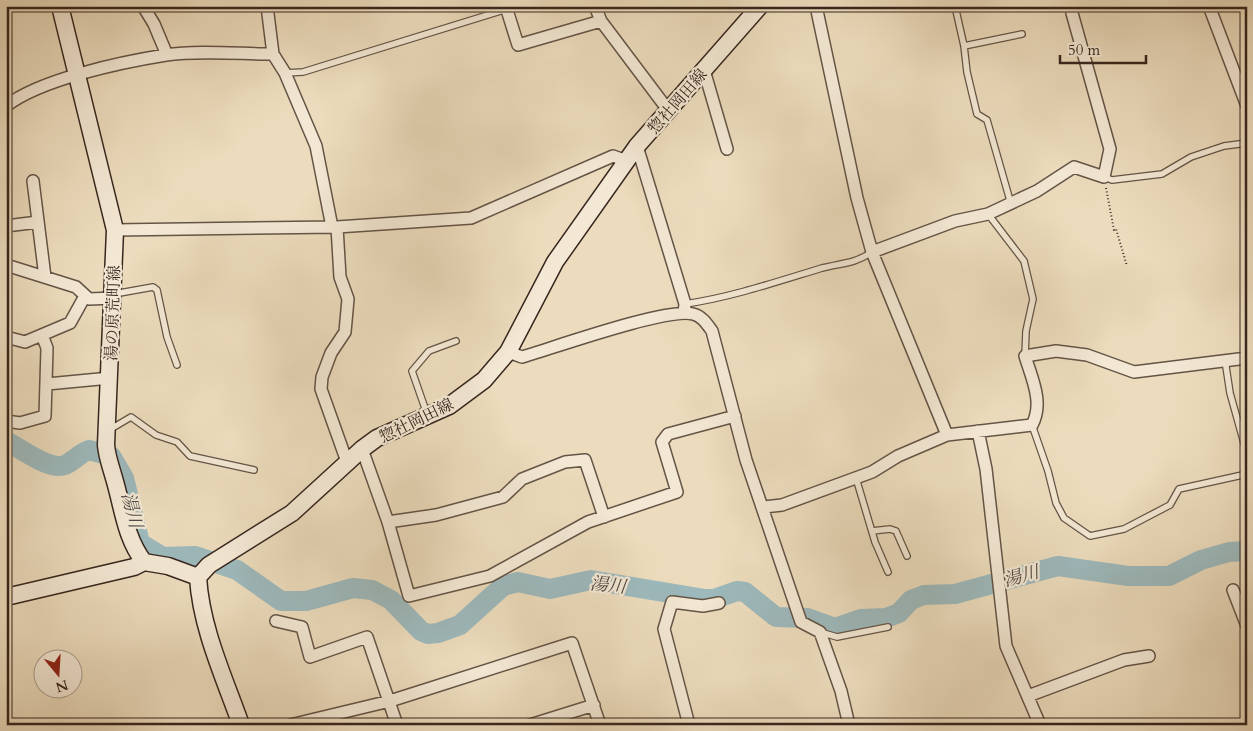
<svg xmlns="http://www.w3.org/2000/svg" width="1253" height="731" viewBox="0 0 1253 731" font-family="Cardo,'Noto Serif JP',serif">
<rect width="100%" height="100%" fill="#ecdcbd"/>
<filter id="stains"><feTurbulence type="fractalNoise" baseFrequency=".004" numOctaves="4"/><feColorMatrix values="0 0 0 0 .2 0 0 0 0 .09 0 0 0 0 .02 0 0 0 .5 -.17"/></filter>
<radialGradient id="worn" r=".72"><stop offset=".6" stop-color="#630" stop-opacity="0"/><stop offset="1" stop-color="#630" stop-opacity=".3"/></radialGradient>
<g fill="none" stroke-linecap="round" stroke-linejoin="round">
<path stroke="#9db9bc" stroke-width="20" d="M6 441C20 448 49 471 65 465 74 461 80 453 89 450L111 456 124 478 140 543 163 557 195 556 237 570 281 601H306L353 588 372 590 391 600 421 631 428 634 438 633 460 625 503 586 518 582 550 589 591 580 705 599H714L737 591 745 592 776 617 807 618 835 628 861 619 886 618 899 613 911 600 924 595 955 594 1058 566 1128 576H1169L1201 560 1229 552 1247 551"/>
<defs>
<path id="lane" d="M955 6 964 46 1022 34
M964 46 967 72 977 114 987 120 1011 204
M285 73 303 72 517 6
M1104 177 1112 180 1162 174 1191 157 1224 146 1247 143
M988 214 1024 261 1033 299 1026 331 1025 356
M114 294 153 287 157 290 167 337 177 365
M685 304C732 297 776 282 822 268 842 263 854 264 872 252
M1225 360 1230 393 1247 454
M427 414 412 371 429 351 456 341
M1032 425 1048 471 1056 503 1064 518 1090 536 1124 529 1170 505 1179 489 1247 474
M109 430 131 417 156 435 177 442 190 456 254 470
M856 478 875 542 888 572
M872 531 890 529 896 531 907 556
M820 632 837 637 888 627"/>
<path id="street" d="M143 6 154 24 167 55
M267 6 273 54 285 73 316 146 332 227
M595 6 601 21 668 110
M816 6 857 198 872 252 947 435
M1209 6 1247 106
M507 10 518 45 601 21
M704 70 727 149
M6 106C41 79 122 62 166 55 197 50 241 54 273 54
M637 146 685 304 684 313
M33 181 45 277
M6 226 38 222
M337 227 340 277 348 299 345 332 331 353 322 377 321 389 347 462
M115 230 337 227 471 218 613 156 627 161
M872 252 955 221 988 214 1037 191 1074 167 1104 177 1110 149 1072 13
M6 265 76 287 89 299 114 298
M6 337 25 342 70 323 85 296
M508 352 522 357C553 348 668 307 693 314 702 316 707 324 712 331L746 460 801 622 820 632 841 691 849 725
M47 384 110 378
M6 421 20 423 45 416 47 348 42 335
M978 431 986 469 1006 646 1040 725
M362 449 388 522 409 596 490 576 588 522 677 492 662 442 668 434 735 416
M764 507 782 505 872 472 898 456 947 435 1032 425C1044 403 1032 379 1025 356L1056 351 1087 355 1134 372 1247 358
M388 522 436 515 503 497 522 479 565 462 585 460 604 517
M1233 590 1247 626
M276 621 302 627 310 657 367 637 397 725
M1028 696 1124 660 1149 656
M290 725 390 701 572 643 600 725
M530 725 594 705
M689 725 664 629 672 602 703 606 719 603"/>
<path id="secondary" d="M60 6 115 230 106 445C107 457 111 467 114 478 123 508 125 537 144 562L168 566 198 577
M6 597 134 567 144 562
M241 725C224 677 201 628 198 577L209 565 292 513 362 449 377 438 449 406 484 380 508 352 555 262 637 146 760 6"/>
</defs>
<use href="#lane" stroke="#645446" stroke-width="8"/>
<use href="#street" stroke="#645446" stroke-width="14"/>
<use href="#secondary" stroke="#37261f" stroke-width="19"/>
<path stroke="#37261f" stroke-width="2" stroke-dasharray="1 2.5" stroke-linecap="butt" d="M1106 188 1114 230 1116 229 1127 266"/>
<use href="#lane" stroke="#f3e8d4" stroke-width="5.5"/>
<use href="#street" stroke="#f3e8d4" stroke-width="11"/>
<use href="#secondary" stroke="#f3e8d4" stroke-width="16"/>
</g>
<g text-anchor="middle" stroke-width="4.5" stroke-linejoin="round" paint-order="stroke">
<g font-size="16" fill="#37261f" stroke="#f3e8d4">
<text transform="translate(677 101) rotate(-49)" y="6">惣社岡田線</text>
<text transform="translate(112 313) rotate(-88)" y="6">湯の原荒町線</text>
<text transform="translate(416 420) rotate(-26)" y="6">惣社岡田線</text>
</g>
<g font-size="18" font-style="italic" fill="#504b46" stroke="#f3e8d4">
<text transform="translate(132 510) rotate(76)" y="6">湯川</text>
<text transform="translate(1021 576) rotate(-15)" y="6">湯川</text>
<text transform="translate(608 585) rotate(6)" y="6">湯川</text>
</g>
</g>
<rect width="1253" height="731" fill="none" stroke="#ecdcbd" stroke-width="25"/>
<rect x="8" y="8" width="1238" height="716" fill="none" stroke="#37261f" stroke-width="2.5"/>
<rect x="12" y="12" width="1228" height="706" fill="none" stroke="#37261f"/>
<g transform="translate(58 674) rotate(162)"><circle r="24" fill="#f3e8d4" stroke="#a89a8c"/>
<path d="M0-4L9 19L0 12L-9 19Z" fill="#8f2418"/>
<text y="-8" font-size="14" font-weight="bold" text-anchor="middle" fill="#37261f">N</text>
</g>
<path d="M1060 55v8h86v-8" fill="none" stroke="#37261f" stroke-width="2.5"/>
<text x="1068" y="55" font-size="15" fill="#37261f" stroke="#f3e8d4" stroke-width="4" paint-order="stroke">50 m</text>
<rect width="100%" height="100%" filter="url(#stains)"/>
<rect width="100%" height="100%" fill="url(#worn)"/>
</svg>
